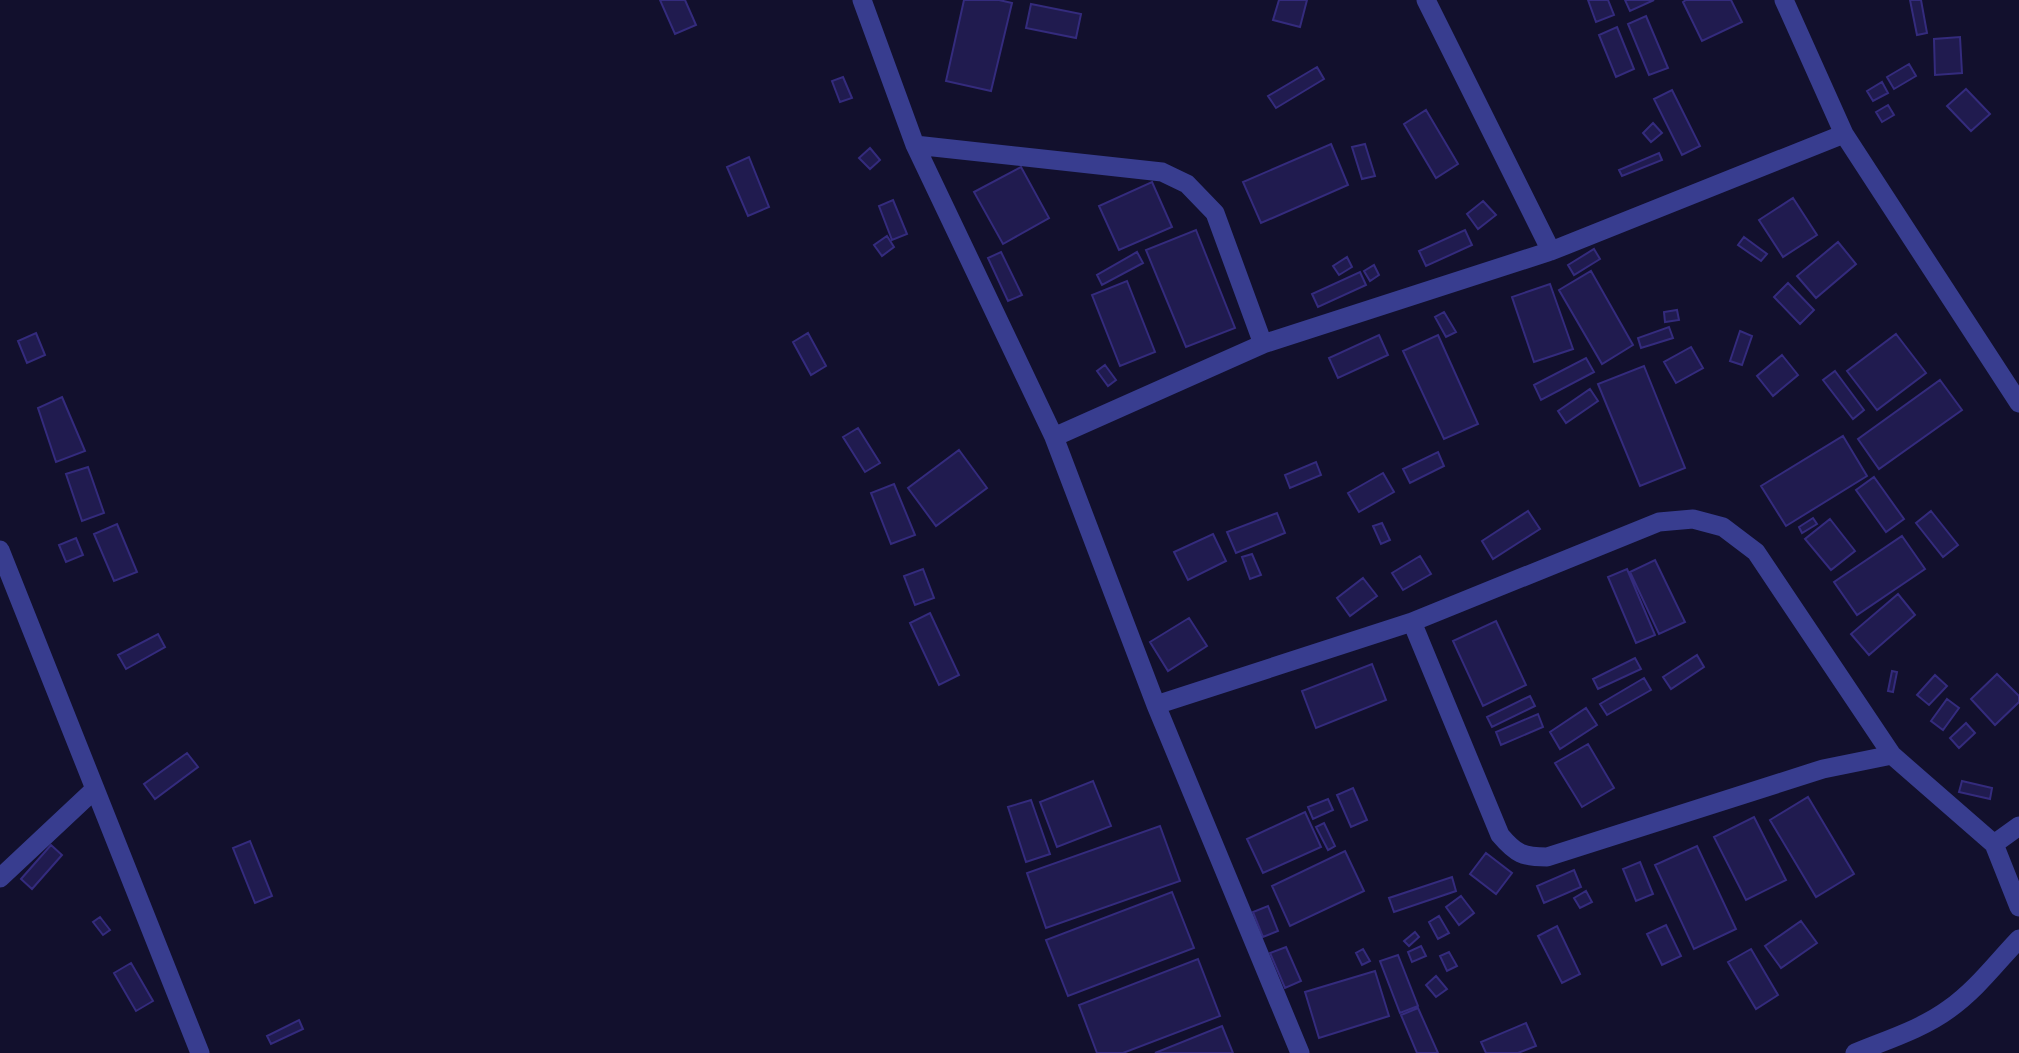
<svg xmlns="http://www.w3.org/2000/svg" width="2019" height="1053" viewBox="0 0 2019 1053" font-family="'IBM Plex Sans',sans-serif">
<rect width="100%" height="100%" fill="#12102d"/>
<path fill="#201b4f" stroke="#342b7d" stroke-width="2" d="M660 0H685L696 25 675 34Z
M964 0H999L1012 3 991 91 946 81Z
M1279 0H1307L1300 27 1273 20Z
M1588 0H1608L1614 15 1596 22Z
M1625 0H1654L1630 11Z
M1686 0H1731L1742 22 1702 41 1683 2Z
M1910 0H1921L1927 33 1917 35Z
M1031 4 1081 14 1076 38 1026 28Z
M1646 16 1668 68 1649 75 1628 24Z
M1617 27 1634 69 1616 77 1599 35Z
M1960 37 1962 73 1935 75 1934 39Z
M1909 64 1916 76 1894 89 1887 77Z
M1317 67 1324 79 1276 108 1268 96Z
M843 77 852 98 840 102 832 81Z
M1882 82 1888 93 1873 101 1867 91Z
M1966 89 1990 114 1971 131 1947 106Z
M1672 90 1700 146 1682 155 1654 99Z
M1888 105 1894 115 1882 122 1876 112Z
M1426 110 1458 164 1436 178 1404 124Z
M1653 123 1662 133 1651 142 1643 133Z
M1331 144 1348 185 1261 223 1243 182Z
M1365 144 1375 176 1362 179 1352 147Z
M870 148 880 160 870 169 859 158Z
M1659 153 1662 160 1622 176 1619 170Z
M749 157 769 207 748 216 727 167Z
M1021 167 1049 218 1003 244 974 192Z
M1152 182 1172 227 1119 250 1099 206Z
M1793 198 1817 235 1783 257 1759 220Z
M893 200 907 234 892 240 879 206Z
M1483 201 1496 215 1478 229 1467 214Z
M1196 230 1235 328 1186 347 1146 250Z
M1465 230 1472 245 1426 266 1419 251Z
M887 236 894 247 882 256 874 245Z
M1744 237 1767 254 1761 261 1738 245Z
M1838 242 1856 264 1816 298 1797 276Z
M1594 249 1600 259 1574 275 1568 265Z
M1001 252 1022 295 1008 301 988 258Z
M1137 252 1143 263 1102 285 1097 275Z
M1347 257 1352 267 1339 275 1333 266Z
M1374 265 1379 275 1370 281 1364 271Z
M1591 271 1633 345 1602 364 1559 290Z
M1360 272 1366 285 1318 307 1312 294Z
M1127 281 1155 352 1120 366 1092 295Z
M1788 283 1814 310 1800 324 1774 297Z
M1550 284 1573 349 1534 362 1512 297Z
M1677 310 1679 320 1665 322 1664 312Z
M1444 312 1456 332 1446 337 1435 317Z
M1669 327 1673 338 1641 348 1638 338Z
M1740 331 1752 336 1742 365 1730 361Z
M36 333 45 355 27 363 18 341Z
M808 333 826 366 811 375 793 342Z
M1896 334 1926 373 1877 410 1847 371Z
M1379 335 1388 355 1338 378 1329 358Z
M1438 335 1478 424 1444 439 1403 351Z
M1691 347 1703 368 1676 383 1664 362Z
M1782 355 1798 375 1773 396 1757 376Z
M1586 358 1594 372 1541 400 1534 385Z
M1105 365 1116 380 1108 386 1097 371Z
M1644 366 1685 468 1640 486 1598 384Z
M1835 371 1864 410 1853 419 1823 380Z
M1940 380 1962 410 1879 469 1858 439Z
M1590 389 1598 401 1566 423 1558 411Z
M62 397 85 451 56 462 38 408Z
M858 428 880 463 865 472 843 437Z
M1843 436 1867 476 1786 526 1761 486Z
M959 450 987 488 936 526 908 488Z
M1438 452 1444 466 1410 483 1403 469Z
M1316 462 1321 475 1290 488 1285 475Z
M88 467 104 513 82 521 66 474Z
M1383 473 1394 492 1359 512 1348 493Z
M1874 477 1904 519 1886 532 1856 490Z
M894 484 915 535 891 544 871 493Z
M1528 511 1540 529 1493 559 1482 541Z
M1931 511 1958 545 1943 557 1916 523Z
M1277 513 1285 533 1236 553 1227 532Z
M1813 518 1817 524 1802 533 1799 527Z
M1830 519 1855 551 1831 570 1805 539Z
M1382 523 1390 540 1381 544 1373 526Z
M117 524 137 572 114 581 94 534Z
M1213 534 1226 561 1188 580 1174 552Z
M1902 536 1925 569 1857 615 1834 582Z
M76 538 83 555 66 562 59 545Z
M1252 554 1261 575 1250 579 1242 557Z
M1420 556 1431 574 1403 590 1392 573Z
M1655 560 1685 622 1659 634 1630 572Z
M923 569 934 598 915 605 904 576Z
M1627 569 1655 635 1636 643 1608 577Z
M1363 578 1377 596 1350 616 1337 598Z
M1898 594 1915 615 1869 655 1851 634Z
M930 613 959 675 939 685 910 623Z
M1189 618 1207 646 1168 671 1150 642Z
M1496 621 1526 685 1483 706 1453 641Z
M158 634 165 647 126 669 118 655Z
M1697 655 1704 667 1671 689 1663 677Z
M1635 658 1641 669 1598 689 1593 679Z
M1372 664 1386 700 1316 728 1302 691Z
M1892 671 1897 672 1893 692 1888 691Z
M1997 674 2019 696V702L1995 725 1971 699Z
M1935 675 1947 686 1929 705 1917 695Z
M1644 678 1651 690 1607 715 1600 704Z
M1530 696 1535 706 1492 727 1487 717Z
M1947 699 1959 708 1943 730 1931 721Z
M1586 708 1597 725 1560 749 1550 732Z
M1538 714 1543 727 1501 745 1496 732Z
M1966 723 1975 733 1959 748 1950 738Z
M1588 744 1614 788 1582 807 1555 763Z
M187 753 198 767 155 799 144 784Z
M1093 781 1111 826 1057 847 1040 802Z
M1962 781 1992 788 1990 799 1959 792Z
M1353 788 1367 820 1351 827 1337 795Z
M1808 797 1854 874 1816 897 1770 820Z
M1328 799 1333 810 1313 819 1308 807Z
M1031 800 1050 854 1026 862 1008 807Z
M1305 812 1321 847 1263 873 1247 839Z
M1754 817 1786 880 1746 900 1714 837Z
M1324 823 1335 846 1328 850 1316 827Z
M1160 826 1180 881 1046 928 1027 873Z
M250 841 272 896 255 903 233 848Z
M51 845 62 855 32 889 21 879Z
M1697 846 1736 929 1694 949 1655 865Z
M1345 851 1364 891 1290 926 1272 886Z
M1486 853 1512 873 1496 894 1470 874Z
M1640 862 1653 894 1636 901 1623 869Z
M1574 870 1581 887 1544 903 1537 886Z
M1452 877 1456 891 1394 912 1389 898Z
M1586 891 1592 902 1580 908 1574 898Z
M1172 892 1194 948 1068 996 1046 940Z
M1461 896 1474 913 1459 925 1446 907Z
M1268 906 1278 931 1263 937 1253 912Z
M1439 916 1449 933 1438 939 1429 922Z
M100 917 110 930 103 935 93 922Z
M1801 921 1817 943 1781 968 1765 946Z
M1666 925 1681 956 1662 965 1647 934Z
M1557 926 1580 974 1562 983 1538 936Z
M1415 932 1419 937 1409 946 1404 941Z
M1421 946 1426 956 1412 962 1408 952Z
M1286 947 1301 981 1285 988 1270 953Z
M1363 949 1370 961 1362 965 1356 953Z
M1751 949 1778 995 1756 1009 1728 962Z
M1449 952 1457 966 1447 971 1440 956Z
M1398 955 1418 1006 1400 1013 1380 961Z
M1198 959 1220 1016 1123 1053H1097L1079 1005Z
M131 963 153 1001 136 1011 114 973Z
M1375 971 1389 1016 1319 1038 1305 992Z
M1436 976 1447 989 1436 997 1426 985Z
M1418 1008 1438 1053H1417L1401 1015Z
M299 1020 303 1029 271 1044 267 1036Z
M1526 1023 1536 1046 1518 1053H1486L1481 1042Z
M1222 1026 1233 1053H1155Z"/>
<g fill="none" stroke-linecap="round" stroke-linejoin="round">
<path stroke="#383d8f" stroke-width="19" d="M862 0 915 145 1054 437 1156 705 1300 1053
M1426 0 1551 251
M1784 0 1844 134 2019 403
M915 145 1162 172 1187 184 1215 213 1263 344
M1054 437 1263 344 1551 251 1844 134
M0 550 200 1053
M1412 622 1500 835C1516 854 1523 857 1547 857L1823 769 1892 755
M1156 705 1412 622 1659 522 1693 519 1723 527 1756 552 1892 755 1994 844 2019 907
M1994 844 2019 826
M0 878 95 789
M1855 1053C1886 1040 1922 1029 1949 1009 1977 989 1996 963 2019 939"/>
</g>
</svg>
